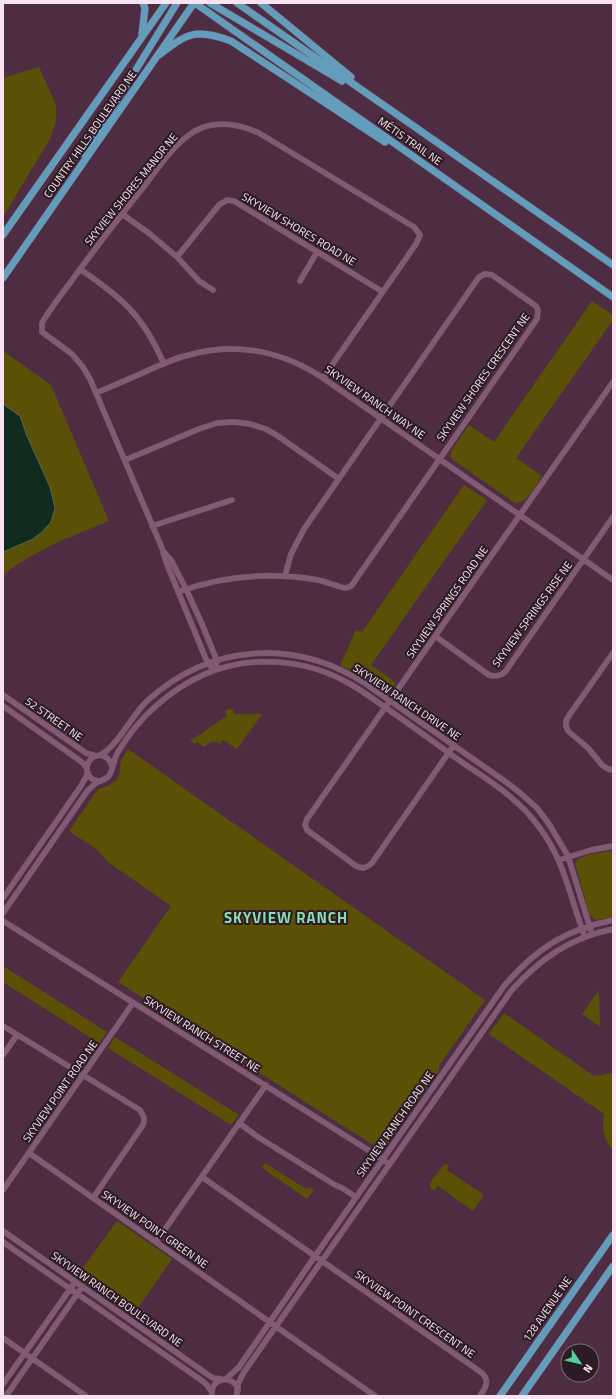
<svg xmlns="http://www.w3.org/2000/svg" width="616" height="1399" viewBox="0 0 616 1399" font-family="'Titillium Web',sans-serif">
<rect width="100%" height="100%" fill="#4e2d43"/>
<path fill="#5a5006" d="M39 67 56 105V122L50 139 3 217V78Z
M592 301 613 315V320L516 458 542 476C536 485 527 504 515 503L453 460 451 457V451L469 425 494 442Z
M3 351 51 385 109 521C72 536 35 550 3 575Z
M464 485 487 500 371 665 396 683 390 691 384 692 363 677 340 665 356 630 362 632Z
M229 709H233L234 714H262L237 749 223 740 220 744C214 740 209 742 204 747L197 742 195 744 190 741 227 716 225 711Z
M128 749 485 1000 439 1066V1070L386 1146 379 1148 375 1146 247 1065 245 1062 118 982 171 906 108 862 96 849 69 831 98 789 108 786 117 780 119 775 121 760Z
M613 851V917L596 920 589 914 575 863C583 853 601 853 613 851Z
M3 966 107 1032 99 1043 3 982Z
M599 990 600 1027 582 1014Z
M504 1013 594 1076 613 1073V1150C603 1139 602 1129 604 1114L489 1034Z
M115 1037 239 1115 231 1125 108 1048Z
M265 1163 306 1189 309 1187 314 1190 307 1199 262 1168Z
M444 1164 449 1165 447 1170 484 1195 473 1211 438 1186 434 1191 430 1187V1183Z
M117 1221 172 1259 134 1314 78 1275Z"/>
<path fill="#0f2c1e" stroke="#55635d" d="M3 404 20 416 27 436 50 487 55 508 51 522 41 533 31 540 3 552Z"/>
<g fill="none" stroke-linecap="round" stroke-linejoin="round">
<defs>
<path id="minor" d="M122 214 150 234 177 257 219 205 227 200 234 201 383 292
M177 257 199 281 213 290
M80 269C122 298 143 315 164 364
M300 281 317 252
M96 393C114 385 132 378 149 370 162 364 175 358 189 355 236 342 282 351 323 378L613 580
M125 460 199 429 217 423 234 422 250 424 266 429 278 436 339 479
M152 526 232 500
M164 552 171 560 186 589 202 624 217 661 215 670
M178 592C224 575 270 572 318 580 327 582 336 586 345 588L349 587 352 585 537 319 538 310 536 306 492 275 485 274 479 277 304 529 291 554 285 576
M435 636 489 675C496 677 500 676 505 672L613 517
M613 653 570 714 566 721V726L568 731 588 748 602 765 608 769 613 770
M215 670 208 664 166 562 162 548 90 379 83 367 72 354 42 332V323C50 309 60 296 70 283 93 251 117 220 142 189 157 170 173 144 195 131 215 120 239 124 259 133L414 227 420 235 416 244 323 378
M3 695 86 753 96 756
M3 706 79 760 84 764 87 769
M454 745 372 863C366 868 363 869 356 866L307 830 305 825 307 819 613 382
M100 755C117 747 132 715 147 701 211 643 295 638 366 684L506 782 519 792 537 808 549 824 568 856 592 934
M101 781C78 781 86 750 104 756 109 758 110 762 112 766
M559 860 591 850 613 846
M3 898 81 786 88 773
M3 913 88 790C91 788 93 785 96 783 99 781 104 780 108 777 113 772 113 760 118 752 138 718 169 690 205 674 251 654 307 659 350 684 365 692 378 703 392 712 413 727 433 741 453 756 484 778 517 796 539 827 565 861 570 898 585 937
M3 921 373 1153 389 1164
M3 1026 140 1110C144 1116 145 1119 143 1125L93 1198
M3 1055 17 1035
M239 1123 258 1137 335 1185 342 1188 356 1197
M29 1153 375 1396
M202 1177 482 1373C490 1381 486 1387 480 1396
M3 1190 133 1003
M3 1231 207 1374 213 1378 222 1379
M3 1242 201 1380 206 1384 212 1392
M156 1242 266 1085
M3 1338 86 1396
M226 1379 239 1367 315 1256 504 986C536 949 564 930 613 920
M3 1384 75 1282
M238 1390V1384L244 1372 511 991C540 959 569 938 613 929
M6 1396 82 1287
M212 1396C210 1380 227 1374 237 1386V1396"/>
<path id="major" d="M195 3 613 297
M210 3 342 81
M237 3 613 265
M261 3 351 77
M142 34 145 8 143 3
M159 55C187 33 196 28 231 41L385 142
M84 154 177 3
M3 235 166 3
M3 278 194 3
M500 1396 613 1235
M522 1396 613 1266"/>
</defs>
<use href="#minor" stroke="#664a5d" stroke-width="6"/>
<use href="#major" stroke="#664a5d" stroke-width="8"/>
<use href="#minor" stroke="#805b73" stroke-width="5.5"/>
<use href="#major" stroke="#649dbc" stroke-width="7"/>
</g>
<g text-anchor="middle" stroke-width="4" stroke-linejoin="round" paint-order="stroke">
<g font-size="11" fill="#f9e3f0" stroke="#2a1b25">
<text transform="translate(90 134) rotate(-55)" y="4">COUNTRY HILLS BOULEVARD NE</text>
<text transform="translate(410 141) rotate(35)" y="4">MÉTIS TRAIL NE</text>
<text transform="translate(131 189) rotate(-51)" y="4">SKYVIEW SHORES MANOR NE</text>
<text transform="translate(299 229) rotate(31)" y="4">SKYVIEW SHORES ROAD NE</text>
<text transform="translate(483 377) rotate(-55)" y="4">SKYVIEW SHORES CRESCENT NE</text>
<text transform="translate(375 402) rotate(35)" y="4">SKYVIEW RANCH WAY NE</text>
<text transform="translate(447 602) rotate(-55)" y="4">SKYVIEW SPRINGS ROAD NE</text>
<text transform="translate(532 614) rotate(-54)" y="4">SKYVIEW SPRINGS RISE NE</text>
<text transform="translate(407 702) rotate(34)" y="4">SKYVIEW RANCH DRIVE NE</text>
<text transform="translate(54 719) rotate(35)" y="4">52 STREET NE</text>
<text transform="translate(202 1034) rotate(32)" y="4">SKYVIEW RANCH STREET NE</text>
<text transform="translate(60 1091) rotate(-55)" y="4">SKYVIEW POINT ROAD NE</text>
<text transform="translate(395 1124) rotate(-55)" y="4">SKYVIEW RANCH ROAD NE</text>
<text transform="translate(155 1229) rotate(35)" y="4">SKYVIEW POINT GREEN NE</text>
<text transform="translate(117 1299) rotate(35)" y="4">SKYVIEW RANCH BOULEVARD NE</text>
<text transform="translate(547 1309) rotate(-55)" y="4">128 AVENUE NE</text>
<text transform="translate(415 1314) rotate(35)" y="4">SKYVIEW POINT CRESCENT NE</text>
</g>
<g font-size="15" font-weight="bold" letter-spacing="1" fill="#8cddb3" stroke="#2a1b25">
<text x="286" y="923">SKYVIEW RANCH</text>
</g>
</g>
<rect width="616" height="1399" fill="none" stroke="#f9e3f0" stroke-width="8"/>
<g transform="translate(580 1363) rotate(125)"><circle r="19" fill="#2a1b25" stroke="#7d6b76"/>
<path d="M0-3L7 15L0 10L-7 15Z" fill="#50d398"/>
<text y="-6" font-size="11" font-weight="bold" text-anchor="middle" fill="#f9e3f0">N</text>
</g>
</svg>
